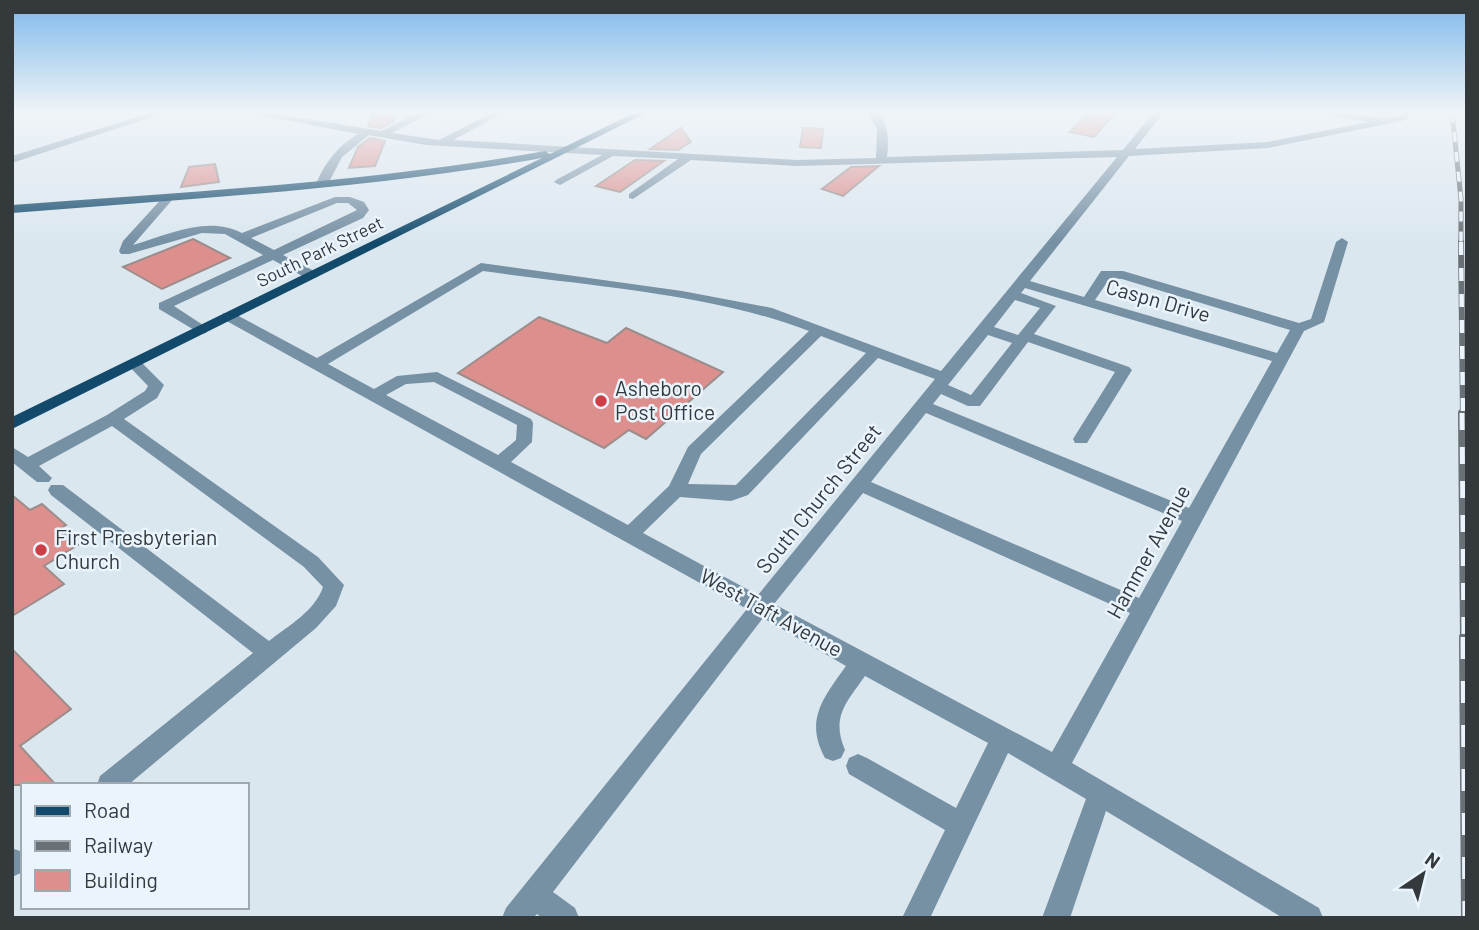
<svg xmlns="http://www.w3.org/2000/svg" width="1479" height="930" viewBox="0 0 1479 930" font-family="Barlow,sans-serif">
<rect width="100%" height="100%" fill="#dbe7ef"/>
<path fill="#dd8f8d" stroke="#9b8d8c" stroke-width="2" d="M375 112H397L393 122 381 128 368 126Z
M1089 112H1116L1094 137 1070 132Z
M681 128 691 142 678 150 650 149Z
M803 128 823 129 821 148 800 147Z
M370 138 385 141 375 166 349 168 358 147Z
M635 160 664 161 620 192 596 186Z
M215 164 219 182 181 187 189 167Z
M879 166 843 196 822 189 851 167Z
M193 239 230 258 162 289 123 267Z
M539 317 607 343 626 328 723 372 646 439 629 430 604 448 458 373Z
M12 495 30 510 42 504 66 525 59 529 78 545 44 566 64 584 12 616Z
M12 649 71 709 20 746 56 785H12Z"/>
<g fill="none" stroke-linecap="round" stroke-linejoin="round">
<path fill="#7690a4" fill-rule="evenodd" d="M153 112H167L12 163V156Z
M243 112H263L381 131 420 112H432L392 133 439 140 494 112H506L453 140 797 160 876 158 877 129 867 112H877C889 126 889 140 887 157L1123 150 1154 112H1164L1135 149 1268 142 1369 122 1331 115 1326 112C1352 112 1375 121 1399 116L1400 112H1410L1406 120 1268 148 1129 156 1030 281 1084 297 1101 271H1123L1299 323 1311 319 1336 242 1342 238 1348 242 1324 322 1304 331 1072 763 1319 908 1323 918H1283L1106 811 1070 918H1042L1086 799 1008 753 930 918H902L945 830 849 774 846 766 849 758 858 754 867 758 956 808 988 743 865 676C846 703 831 717 845 750L841 758 833 761 825 758C804 720 824 697 846 666L763 618 553 892 575 908 579 918H542L537 914 533 918H502L506 908 747 609 223 319V313H233L317 358 481 263 682 291 772 308 941 371 1117 157 797 166 691 160 633 199 629 198V194L678 159 613 156 560 185 554 182 556 180 602 155 426 145 369 135 342 157 328 184 322 187 316 184C325 162 338 146 358 134ZM483 271C588 286 710 293 809 331L688 447 669 486 628 525 511 462 532 442 533 423 531 419 437 372 397 376 374 389 328 364ZM1110 278 1122 279 1290 330 1277 353 1095 300ZM1025 288 1272 361 1189 508 933 404 941 394 968 406H980L1028 342 1115 372 1073 439 1075 443H1087L1132 370 1129 367 1034 334 1056 306 1021 293ZM1015 300 1040 308 1018 335 994 327ZM988 335 1012 343 971 395 948 385ZM821 336 866 353 736 485 688 484 701 454ZM878 358 935 379 758 595 643 533 680 497 731 501 748 495ZM434 382 517 425 516 440 498 455 386 395 406 384ZM926 413 1182 521 1139 598 871 482ZM863 493 1130 613 1052 752 774 604Z
M169 194 173 195V199L133 245C167 235 208 215 242 233L335 197H350L364 202 369 210 363 218 283 255 316 272V278H306L273 260 174 306 206 327 208 330 206 333 201 334 159 309V303L263 255 225 234 202 233 129 254H121L119 251 123 241 165 195ZM337 203H348L357 210 274 250 251 238Z
M134 358 139 360 164 385 157 398 124 419 318 557 344 585 336 606 316 628 128 785H97L100 776 253 653 51 495 48 490 51 485H63L269 641C288 626 315 611 323 587L304 567 112 426 39 466 52 478 49 482H37L12 462V447L28 457 107 415 145 391 148 386 126 363Z
M14 849 23 852V872L12 877Z"/>
<path fill="#134a6c" fill-rule="evenodd" d="M636 112H648L12 429V417L542 158C367 189 190 199 12 213V205C191 192 369 182 545 151L550 154Z"/>
<defs>
<path id="rail-far3" d="M1452 112 1461 199V244"/>
<path id="rail-far2" d="M1461 242 1463 415"/>
<path id="rail-far1" d="M1462 413 1464 639"/>
<path id="rail" d="M1464 637 1466 918"/>
</defs>
<use href="#rail-far3" stroke="#6a7176" stroke-width="5"/>
<use href="#rail-far2" stroke="#6a7176" stroke-width="6"/>
<use href="#rail-far1" stroke="#6a7176" stroke-width="8"/>
<use href="#rail" stroke="#6a7176" stroke-width="10"/>
<use href="#rail-far3" stroke="#e9f4fd" stroke-width="3.5" stroke-dasharray="10" stroke-linecap="butt"/>
<use href="#rail-far2" stroke="#e9f4fd" stroke-width="4.5" stroke-dasharray="13" stroke-linecap="butt"/>
<use href="#rail-far1" stroke="#e9f4fd" stroke-width="5" stroke-dasharray="17" stroke-linecap="butt"/>
<use href="#rail" stroke="#e9f4fd" stroke-width="7" stroke-dasharray="22" stroke-linecap="butt"/>
</g>
<linearGradient id="sky" x2="0" y2="1"><stop stop-color="#7db8ea"/><stop offset="0.46" stop-color="#eff4f8"/><stop offset="1" stop-color="#eff4f8" stop-opacity="0"/></linearGradient>
<rect width="1479" height="242" fill="url(#sky)"/>
<g fill="#ce3e47" stroke="#e9f4fd" stroke-width="2.5">
<circle cx="601" cy="401" r="7"/>
<circle cx="41" cy="550" r="7"/>
</g>
<g text-anchor="middle" stroke-width="5" stroke-linejoin="round" paint-order="stroke">
<g font-size="18" fill="#34393c" stroke="#e9f4fd">
<text transform="translate(320 252) rotate(-26)" y="6">South Park Street</text>
</g>
<g font-size="21" fill="#34393c" stroke="#e9f4fd">
<text transform="translate(1158 301) rotate(16)" y="7">Caspn Drive</text>
<text transform="translate(819 499) rotate(-51)" y="7">South Church Street</text>
<text transform="translate(1149 552) rotate(-61)" y="7">Hammer Avenue</text>
<text transform="translate(771 613) rotate(29)" y="7">West Taft Avenue</text>
</g>
<g font-size="21" fill="#34393c" stroke="#e9f4fd" text-anchor="start">
<text x="615" y="396">Asheboro<tspan x="615" dy="24">Post Office</tspan></text>
<text x="55" y="545">First Presbyterian<tspan x="55" dy="24">Church</tspan></text>
</g>
</g>
<rect width="1479" height="930" fill="none" stroke="#34393c" stroke-width="28"/>
<rect x="21" y="783" width="228" height="126" fill="#e9f4fd" stroke="#a1a9b0" stroke-width="2"/>
<rect x="35" y="806" width="35" height="10" fill="#134a6c" stroke="#a1a9b0" stroke-width="2"/>
<text x="84" y="818" font-size="21" fill="#34393c">Road</text>
<rect x="35" y="841" width="35" height="10" fill="#6a7176" stroke="#a1a9b0" stroke-width="2"/>
<text x="84" y="853" font-size="21" fill="#34393c">Railway</text>
<rect x="35" y="870" width="35" height="21" fill="#dd8f8d" stroke="#a1a9b0" stroke-width="2"/>
<text x="84" y="888" font-size="21" fill="#34393c">Building</text>
<g transform="translate(1423 874) rotate(35)" stroke="#e9f4fd" stroke-width="5" paint-order="stroke">
<path d="M0-5L12 26L0 18L-12 26Z" fill="#34393c"/>
<text y="-10" font-size="19" font-weight="bold" text-anchor="middle" fill="#34393c">N</text>
</g>
</svg>
